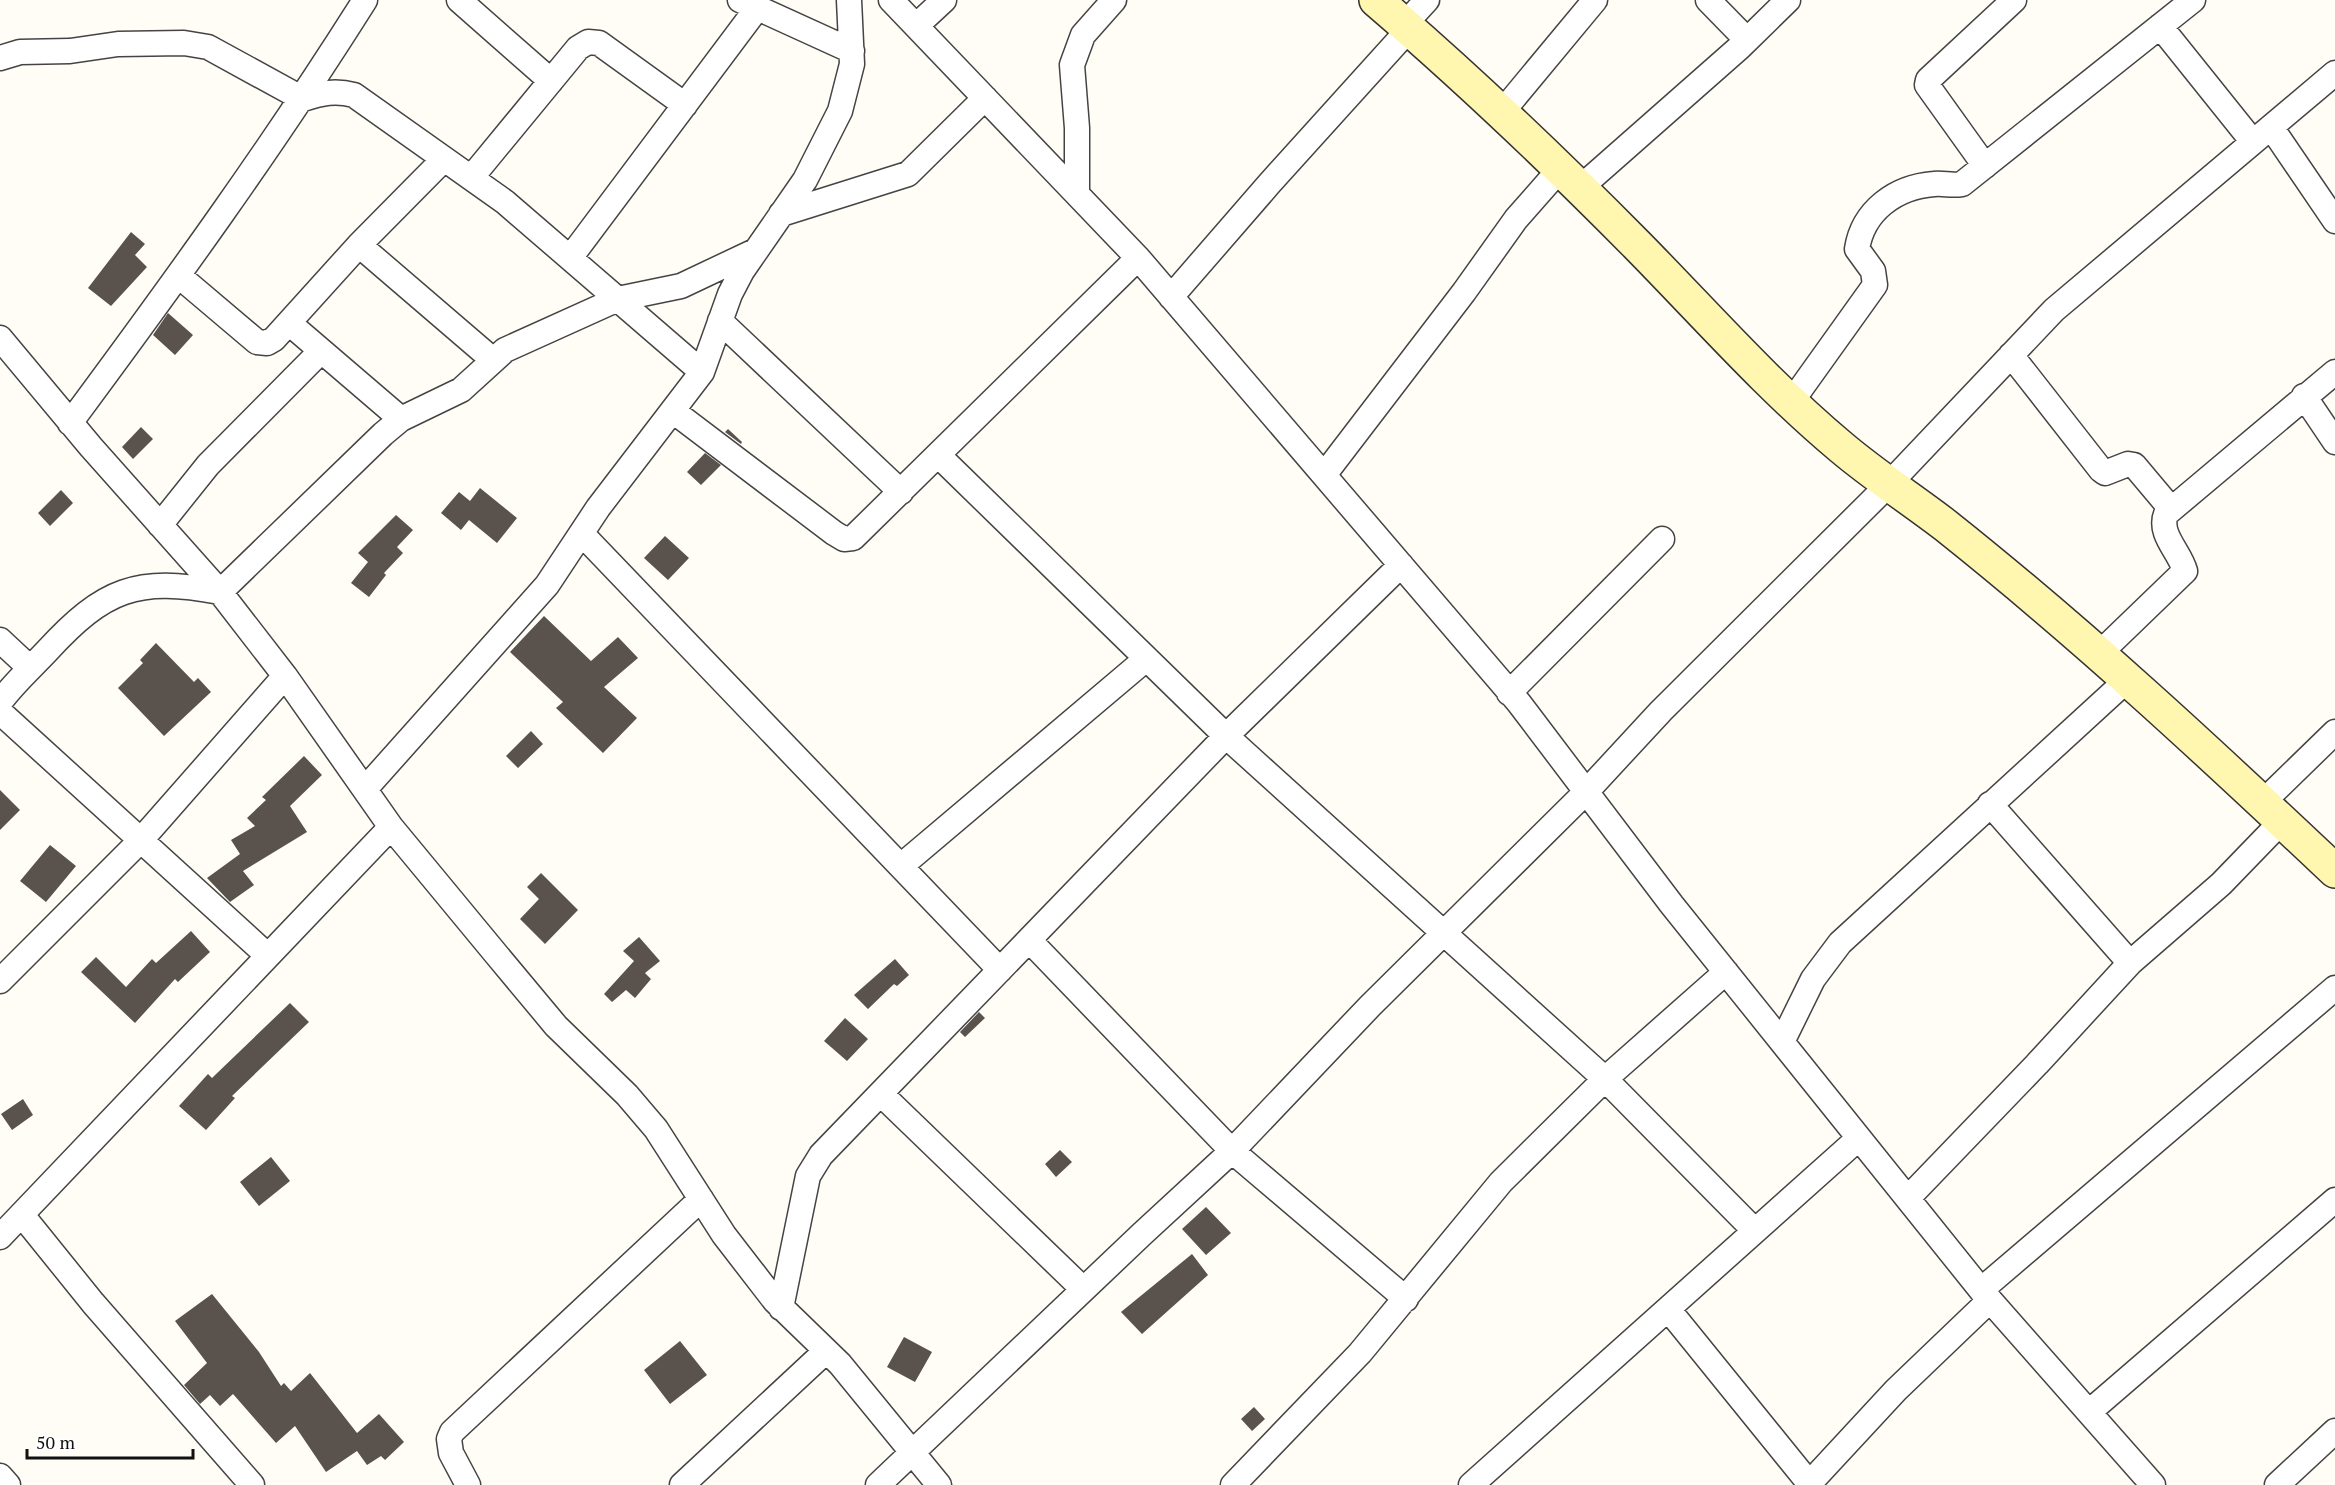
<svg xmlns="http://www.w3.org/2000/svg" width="2335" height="1485" viewBox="0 0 2335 1485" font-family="'PT Serif',serif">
<rect width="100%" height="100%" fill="#fffdf5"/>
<path fill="#5a524d" d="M131 232 145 244 135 255 147 267 111 306 88 288Z
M168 313 193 335 175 355 153 335Z
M141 427 153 439 133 459 122 447Z
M728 429 742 442 741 444 725 432Z
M705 453 721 465 701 485 687 472Z
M480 488 517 518 497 543 469 520 461 530 441 513 459 492 470 501Z
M61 490 73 503 50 526 38 513Z
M396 515 413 530 397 547 403 553 384 573 386 575 369 597 351 583 368 562 358 553Z
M665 536 689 558 668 580 644 558Z
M544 616 591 661 618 637 638 658 604 687 637 718 603 753 556 708 563 702 510 652Z
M156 643 194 682 198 678 211 692 164 736 118 688 143 663 140 660Z
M531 731 543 744 518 768 506 756Z
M304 756 322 775 290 806 307 832 243 871 254 885 230 902 207 878 240 854 231 840 255 826 247 818 266 800 262 797Z
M0 790 20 810 0 830Z
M50 845 76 866 46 902 20 881Z
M541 873 578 910 545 944 520 919 539 899 527 887Z
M191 931 210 952 178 982 175 979 135 1023 81 972 96 957 126 987 152 959 156 963Z
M639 937 660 961 645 973 651 979 635 998 626 990 612 1002 604 994 634 961 623 951Z
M895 959 909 975 897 986 894 984 868 1009 854 995Z
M290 1003 309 1022 232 1096 235 1098 206 1130 179 1106 208 1074 212 1078Z
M979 1012 985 1018 965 1037 960 1032Z
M845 1018 868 1039 847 1061 824 1041Z
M23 1099 33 1115 12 1130 1 1114Z
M1060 1150 1072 1162 1056 1177 1045 1164Z
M271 1157 290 1181 259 1206 240 1182Z
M1206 1207 1231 1233 1206 1255 1182 1229Z
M1192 1254 1208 1275 1142 1334 1121 1312Z
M212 1294 259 1352 281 1386 284 1383 291 1391 310 1373 357 1433 379 1414 404 1442 385 1460 381 1456 367 1465 357 1451 326 1472 295 1426 276 1443 233 1394 220 1406 210 1395 200 1404 184 1385 207 1363 175 1321Z
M904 1337 932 1352 915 1382 887 1367Z
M680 1341 707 1375 670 1404 644 1370Z
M1254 1407 1265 1419 1252 1431 1241 1419Z"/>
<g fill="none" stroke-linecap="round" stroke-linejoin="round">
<defs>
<path id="street" d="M459 0 551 81
M740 0 852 51
M891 0 1138 258 1519 703 1672 905 1981 1290 2153 1485
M1708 0 1747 40
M1405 24 1427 0
M916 26 944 0
M2160 26 2253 142
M0 58 20 52 70 51 118 44 184 43 208 47 303 99C322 93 335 90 354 95L505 202 702 372
M1502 112 1595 0
M2271 127 2335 221
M1985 166 1927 85 1928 80 2014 0
M471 178 578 48 588 42 599 43 685 105
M1580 188 1740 47 1788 0
M1077 194V128L1072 65 1083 35 1114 0
M781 214 908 174 985 98
M359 245 493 360
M570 258 758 7
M179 276 257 342 267 343 274 339 359 245 444 159
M1171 297 1269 184 1410 28
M720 321 901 492
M289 323 401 419
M0 338 91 447 220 592 285 676 391 827 496 954 556 1026 627 1095 656 1129 724 1235 775 1301 840 1364 939 1485
M2011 355 2101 470 2105 473 2128 464 2134 465 2171 509
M2304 396 2335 442
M1792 401 1875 285 1873 271 1857 249C1863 211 1895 187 1934 184 1944 183 1952 186 1962 184L2193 0
M673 411 834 533 844 539 853 538 1138 258
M70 423C173 284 273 146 365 0
M938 455 1226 736 1605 1079 1755 1231
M1324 475 1464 292 1516 219 1560 169
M160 525 208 465 321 351
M582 534 1000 970
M0 640 30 668
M2099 654 2185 571C2180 552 2158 534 2166 514L2335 372
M1509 693 1662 539
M0 702C14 683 31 668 47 651 104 589 137 576 220 592L383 434 401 419 461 390 505 350 618 299 681 286 755 251
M0 712 268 956
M365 789 547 585 598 508 702 372 730 294 742 271 805 180 840 111 852 64 849 0
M2262 803 2335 732
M1990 804 2130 963
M901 866 1146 659
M1029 940 1232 1151 1406 1299
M0 981 141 840 285 676
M1782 1042 1813 979 1840 943 2127 680
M881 1094 1083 1289
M1908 1198 2037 1064 2130 963 2221 884 2282 821
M22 1215 93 1303 252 1485
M0 1237 391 827
M1981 1290 2335 988
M781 1308 808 1176 821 1155 1226 736 1401 565
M1668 1309 1809 1483
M2089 1412 2335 1200
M0 1476 8 1485
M468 1485 451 1453 449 1439 452 1432 701 1199
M682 1485 826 1351
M878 1485 1142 1234 1232 1151 1370 1006 1586 792 1661 711 1889 484 2054 310 2335 73
M1233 1485 1360 1353 1501 1182 1605 1079 1726 972
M1471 1485 1859 1138
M1808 1485 1896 1390 1990 1300
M2277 1485 2335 1431"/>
<path id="secondary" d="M1376 0C1467 78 1553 160 1637 245 1703 312 1769 387 1841 447 1874 475 1911 499 1945 525 2081 633 2209 752 2335 871"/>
</defs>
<use href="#street" stroke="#444" stroke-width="27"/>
<use href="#secondary" stroke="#333" stroke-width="36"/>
<use href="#street" stroke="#fff" stroke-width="24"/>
<use href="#secondary" stroke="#fff6b0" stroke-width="33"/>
</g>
<path d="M27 1449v9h166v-9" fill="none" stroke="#111111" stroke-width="3"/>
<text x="36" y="1449" font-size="18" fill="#111111" stroke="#ffffff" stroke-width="4.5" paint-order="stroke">50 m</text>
</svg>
